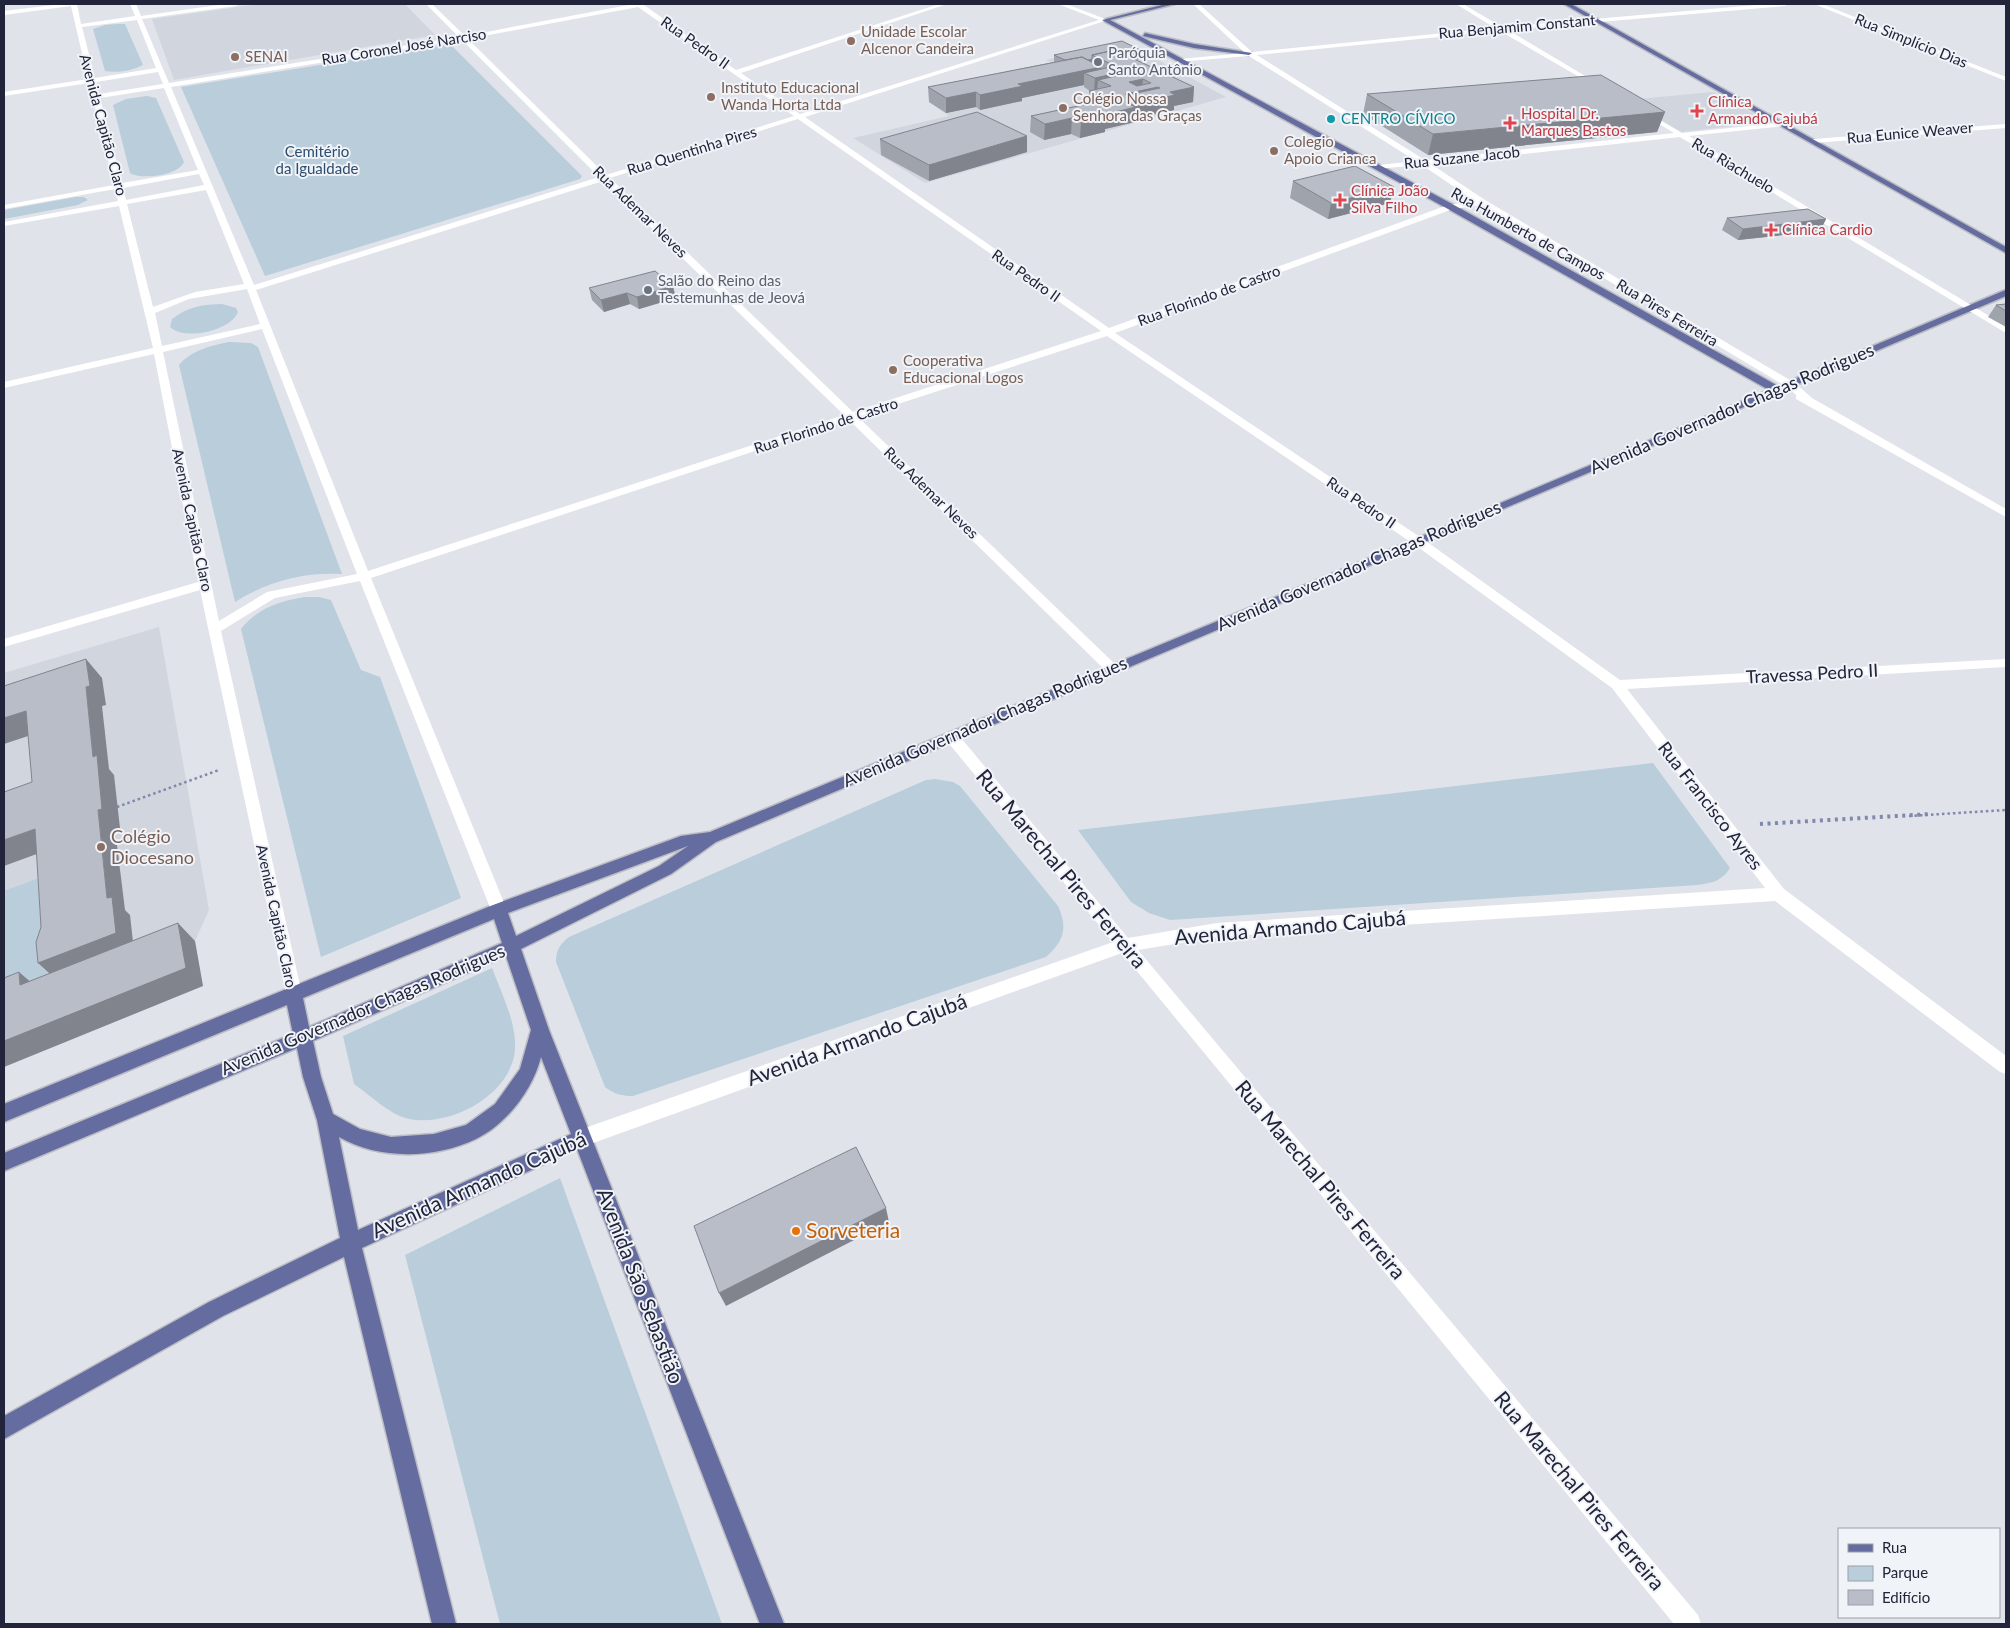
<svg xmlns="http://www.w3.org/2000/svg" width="2010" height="1628" viewBox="0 0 2010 1628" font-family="Lato,sans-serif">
<rect width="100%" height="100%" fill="#e0e3ea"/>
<path fill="#d1d5de" d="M260 4H405L435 35 174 80 152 19Z
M1123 41 1226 97 925 183 853 138 949 116 929 102 1070 74 1046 60Z
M1713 92 1769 122 1681 132 1627 100Z
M159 627 209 910 195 941 203 986 4 1067V673Z"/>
<path fill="#b9cddb" d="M116 24H125L143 65C132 71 117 73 105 71L93 29 105 25Z
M445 45H451L582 176 580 179 265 276 181 87Z
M147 96 156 98 184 162C178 176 141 180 130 173L113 105 126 99Z
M76 197H84L88 200 78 205 4 219V210Z
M222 304 236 308 238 312C231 331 184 341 170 327L172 319C187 307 204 304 222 304Z
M229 342 251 343 258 347 342 574C302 572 269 581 235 602L179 365C192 350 210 346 229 342Z
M305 597H319L331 600 361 670 380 677 461 898 321 957 241 629C258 608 279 601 305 597Z
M1653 763 1730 868C1722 881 1712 883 1697 885L1170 920 1149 913 1131 902 1078 830Z
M935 779 953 782 960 786 1058 906C1068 928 1064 941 1046 957L633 1096C622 1096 614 1094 605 1087L556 962C556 950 560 944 569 937L926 780Z
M42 877 50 982 4 1000V891Z
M492 968C501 992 513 1015 515 1041 519 1091 453 1128 409 1119 390 1115 370 1095 354 1084L343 1036Z
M560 1178 722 1624H500L405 1255Z"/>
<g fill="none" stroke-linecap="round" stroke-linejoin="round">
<defs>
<path id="major" d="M1166 4H1175L1110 20 1454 205 1778 386 2003 291 2006 290V296L716 842 671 874 521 949 549 1030 784 1624H760L577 1149 362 1248 456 1624H432L344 1257 223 1316 4 1439V1416L209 1302 340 1238 317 1120 303 1077 297 1048 4 1171V1153L293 1034 287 1005 4 1122V1104L493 905 681 836 710 832 1415 539 1769 390 1448 209 1102 20ZM688 846 659 866 516 936 508 913ZM494 919 502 943 309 1027 303 998ZM506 956 531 1030 520 1069 495 1104 466 1125 434 1134 391 1137 360 1129 333 1114 321 1077 313 1041ZM541 1057 571 1134 358 1230 339 1137C379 1160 434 1159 476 1139 507 1124 533 1089 541 1057Z
M1564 4H1571L2006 247V253Z
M1145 33 1194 44 1252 53 1249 55 1194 48 1143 36Z"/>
</defs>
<use href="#major" stroke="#bcbdc4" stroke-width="3"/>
<path stroke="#8188ad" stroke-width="2.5" stroke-dasharray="2.5 3" stroke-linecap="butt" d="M117 807 219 770
M1909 816 2006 810"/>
<path stroke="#8188ad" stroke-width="4" stroke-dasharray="3 4.5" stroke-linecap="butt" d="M1760 824 1931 814"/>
<path fill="#fff" fill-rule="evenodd" d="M62 4H77L81 24 135 16 130 4H136L141 16 225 4H239L236 6 142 19 169 83 459 37 426 4H432L465 36 634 4H645L644 5 736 70 939 4H947L741 73 800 114 1099 20 1058 4H1066L1108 20 805 117 1109 328 1448 205 1475 201 1422 165 1375 169V165H1378L1416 161 1249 56 1177 62V60L1179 59 1245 53 1193 4H1199L1252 52 1495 28 1456 4H1463L1502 27 1768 4H1788L1785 6 1508 30 1602 86V88L1600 89 1500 31 1257 55 1425 160 1674 133 1641 113 1639 112 1643 110 1682 133 1787 122 1788 124 1784 126 1689 136 2006 326V333L1680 137 1431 164 1485 200 1795 383 1812 398 2006 509V517L1796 399V395L1787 387 1481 205 1453 209 1115 333 1423 539 1620 680 2006 659V667L1627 689 1784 889 2006 1056V1074L2000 1072 1775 901 1217 937 1138 950 1698 1615 1701 1624H1674L1122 953 582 1147 575 1144 573 1138 575 1132 582 1129 1113 942 946 740 944 736 946 732H956L1128 938 1217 923 1765 888 1612 688 1415 545 1107 336 858 417 1117 666 1119 669 1117 672H1107L849 420 371 578 507 910 505 915 499 917 493 915 491 910 360 581 275 598 221 631 302 994 299 999 293 1001 287 999 200 590 4 647V639L198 582 154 354 4 388V382L153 348 119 206 4 226V222L118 201 115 189 4 209V205L114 185 89 83 4 96V92L88 79 71 6 4 15V11ZM638 7 794 116 606 175 468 39ZM137 20 156 68 95 78 82 27ZM462 40 599 177 254 285 171 87ZM158 72 163 84 99 94 96 82ZM164 88 198 170 122 183 100 98ZM798 119 1101 331 853 412 610 178ZM199 174 204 185 126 200 123 188ZM603 181 844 415 368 571 256 290ZM206 190 244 284 195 292 153 307 127 204ZM247 289 260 324 162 346 155 313 189 299ZM262 329 357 574 267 592 219 621 163 352Z
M1814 4H1822L2006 77V81Z
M2006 124V128L1814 143 1810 141 1814 139Z"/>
<use href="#major" fill="#656c9f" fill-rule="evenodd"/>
</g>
<path fill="#9ea3ac" d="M1140 50 1139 59 1136 60 1194 87 1193 102 1174 106V110L1135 119V122L1105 129V132L1080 138 1071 134 1044 140 1030 132 1031 116 1089 103V91H1090L1084 87V85L1022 98V101L980 110 976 107 946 113 929 102 928 87 1054 62V55Z
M1367 94 1665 112 1657 132 1428 155 1363 114Z
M1027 136V152L929 181 881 155 880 139Z
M1293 181 1390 203 1328 219 1290 198Z
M1727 218 1826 219 1820 231 1738 240 1722 230Z
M589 288 676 298 639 309 630 304 604 312 592 300Z
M2006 304V327L1988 317 1996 305Z"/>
<path fill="#81848c" d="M1140 50 1139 59 1112 65 1099 58Z
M1092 59 1091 69 1101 67V77L1126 71 1125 86H1111L1098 80 1097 92 1094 93 1095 78 1084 73V85L1022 98V101L980 110V95L1071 64Z
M1143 79 1142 90 1158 87 1157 99 1170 92 1194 87 1193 102 1174 106V110L1135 119V122L1105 129V132L1080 138 1081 123 1102 115 1125 94 1129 82Z
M976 92V107L946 113V98Z
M1665 112 1657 132 1428 155 1433 134Z
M1072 118 1071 134 1044 140 1045 124Z
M1027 136V152L929 181V165Z
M1394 187 1390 203 1328 219 1331 203Z
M1826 219 1820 231 1738 240 1743 229Z
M673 286 676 298 639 309 637 297Z
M627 293 630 304 604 312 601 300Z
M86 659 102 678 106 705 102 706 109 769 114 775 120 828 115 829 125 910 130 915 134 951 58 981 38 963 107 898 86 687Z
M26 711 43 731 4 744V718Z
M35 829 53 848 4 866V840Z
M178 923 195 941 203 986 4 1067V1041Z
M19 972 40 990 20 985Z
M886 1208 889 1222 726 1306 719 1293Z"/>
<path fill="#b8bdc8" stroke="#81848c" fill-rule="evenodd" d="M1122 41 1140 50 1122 53 1115 50 1092 55V59L1088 60 1082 57 1065 60 1054 55Z
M1115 50 1194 87 1170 92 1175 95 1131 105 1136 107 1102 115 1106 117 1081 123 1072 118 1045 124 1031 116 1106 100 1089 91 1111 86 1098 80 1129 73 1126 71 1095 78 1084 73 1115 66 1092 55ZM1143 79 1151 83 1137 86 1129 82ZM1158 87 1160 88 1127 95 1125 94Z
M1082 57 1101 67 1018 84 1023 86 980 95 976 92 946 98 928 87Z
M1601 75 1665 112 1433 134 1367 94Z
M977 112 1027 136 929 165 880 139Z
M1355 166 1394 187 1331 203 1293 181Z
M1808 209 1826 219 1743 229 1727 218Z
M655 271 673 286 637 297 627 293 601 300 589 288Z
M2006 304V311L1996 305Z
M86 659 90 686 86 687 93 757 97 755 102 809 98 810 107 898 112 897 116 933 38 963 36 942 41 927 35 829 4 840V792L32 782 26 711 4 718V686Z
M178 923 186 968 4 1041V978L19 972 20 985Z
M856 1147 886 1208 719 1293 694 1226Z"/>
<g fill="#8d6e63" stroke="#f0f3f7" stroke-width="2">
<circle cx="851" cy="41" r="5"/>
<circle cx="235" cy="57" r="5"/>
<circle cx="711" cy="97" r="5"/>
<circle cx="1063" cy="108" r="5"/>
<circle cx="1274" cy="151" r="5"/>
<circle cx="893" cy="370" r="5"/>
<circle cx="101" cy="847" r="5"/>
</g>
<g fill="#6b7280" stroke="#f0f3f7" stroke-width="2">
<circle cx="1098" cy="62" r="5"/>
<circle cx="648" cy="290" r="5"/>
</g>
<g fill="#e0444e" stroke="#f0f3f7" stroke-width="2">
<path d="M1694.5 103.5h5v5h5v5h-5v5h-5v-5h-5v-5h5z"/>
<path d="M1507.5 115.5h5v5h5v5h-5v5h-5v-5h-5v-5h5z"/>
<path d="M1337.5 192.5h5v5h5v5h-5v5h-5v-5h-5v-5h5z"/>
<path d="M1768.5 222.5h5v5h5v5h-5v5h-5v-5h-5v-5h5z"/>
</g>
<circle fill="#0f9aa8" stroke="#f0f3f7" stroke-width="2" cx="1331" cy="119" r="5"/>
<circle fill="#e8710a" stroke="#f0f3f7" stroke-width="2" cx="796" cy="1231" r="5"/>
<g text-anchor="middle" stroke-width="4" stroke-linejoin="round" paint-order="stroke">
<g font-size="15" fill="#21243a" stroke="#f0f3f7">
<text transform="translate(1517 27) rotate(-5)" y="5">Rua Benjamim Constant</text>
<text transform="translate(1911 41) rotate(22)" y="5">Rua Simplício Dias</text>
<text transform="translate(695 43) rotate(35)" y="5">Rua Pedro II</text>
<text transform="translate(404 47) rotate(-9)" y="5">Rua Coronel José Narciso</text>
<text transform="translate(103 125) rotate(75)" y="5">Avenida Capitão Claro</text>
<text transform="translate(1910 133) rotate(-5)" y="5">Rua Eunice Weaver</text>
<text transform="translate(692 151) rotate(-17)" y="5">Rua Quentinha Pires</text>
<text transform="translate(1462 158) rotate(-6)" y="5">Rua Suzane Jacob</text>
<text transform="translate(1733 166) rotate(31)" y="5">Rua Riachuelo</text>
<text transform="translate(640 212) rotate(44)" y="5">Rua Ademar Neves</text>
<text transform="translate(1528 234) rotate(29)" y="5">Rua Humberto de Campos</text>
<text transform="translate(1026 276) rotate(35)" y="5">Rua Pedro II</text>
<text transform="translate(1209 296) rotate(-20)" y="5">Rua Florindo de Castro</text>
<text transform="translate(1667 313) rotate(31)" y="5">Rua Pires Ferreira</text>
<text transform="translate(826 426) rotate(-18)" y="5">Rua Florindo de Castro</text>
<text transform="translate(931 493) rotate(44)" y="5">Rua Ademar Neves</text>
<text transform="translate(1361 503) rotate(34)" y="5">Rua Pedro II</text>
<text transform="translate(192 520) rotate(78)" y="5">Avenida Capitão Claro</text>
<text transform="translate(276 916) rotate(78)" y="5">Avenida Capitão Claro</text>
</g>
<g font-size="15" fill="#785e54" stroke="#f0f3f7" text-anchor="start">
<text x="861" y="37">Unidade Escolar<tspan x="861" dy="17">Alcenor Candeira</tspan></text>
<text x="245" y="62">SENAI</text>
<text x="721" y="93">Instituto Educacional<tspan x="721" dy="17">Wanda Horta Ltda</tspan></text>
<text x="1073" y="104">Colégio Nossa<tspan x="1073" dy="17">Senhora das Graças</tspan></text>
<text x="1284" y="147">Colegio<tspan x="1284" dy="17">Apoio Crianca</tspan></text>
<text x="903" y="366">Cooperativa<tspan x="903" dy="17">Educacional Logos</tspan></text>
</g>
<g font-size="15" fill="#5b616d" stroke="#f0f3f7" text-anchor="start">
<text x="1108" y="58">Paróquia<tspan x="1108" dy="17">Santo Antônio</tspan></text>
<text x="658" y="286">Salão do Reino das<tspan x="658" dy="17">Testemunhas de Jeová</tspan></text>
</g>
<g font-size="15" fill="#be3a42" stroke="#f0f3f7" text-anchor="start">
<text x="1708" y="107">Clínica<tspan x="1708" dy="17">Armando Cajubá</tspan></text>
<text x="1521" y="119">Hospital Dr.<tspan x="1521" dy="17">Marques Bastos</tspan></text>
<text x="1351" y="196">Clínica João<tspan x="1351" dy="17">Silva Filho</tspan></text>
<text x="1782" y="235">Clínica Cardio</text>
</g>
<g font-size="15" fill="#0d838f" stroke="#f0f3f7" text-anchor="start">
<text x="1341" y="124">CENTRO CÍVICO</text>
</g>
<g font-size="15" fill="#2c4c70" stroke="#f0f3f7">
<text x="317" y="157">Cemitério<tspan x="317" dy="17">da Igualdade</tspan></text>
</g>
<g font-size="18" fill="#21243a" stroke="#f0f3f7">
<text transform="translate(1732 409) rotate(-23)" y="6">Avenida Governador Chagas Rodrigues</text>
<text transform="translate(1359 566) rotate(-23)" y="6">Avenida Governador Chagas Rodrigues</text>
<text transform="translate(1812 674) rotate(-3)" y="6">Travessa Pedro II</text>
<text transform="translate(985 722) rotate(-23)" y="6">Avenida Governador Chagas Rodrigues</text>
<text transform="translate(1710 806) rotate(52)" y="6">Rua Francisco Ayres</text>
<text transform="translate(363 1010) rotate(-23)" y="6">Avenida Governador Chagas Rodrigues</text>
</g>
<g font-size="18" fill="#785e54" stroke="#f0f3f7" text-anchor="start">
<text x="111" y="843">Colégio<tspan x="111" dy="21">Diocesano</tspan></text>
</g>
<g font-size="21" fill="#21243a" stroke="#f0f3f7">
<text transform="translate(1061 869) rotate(50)" y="7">Rua Marechal Pires Ferreira</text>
<text transform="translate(1290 928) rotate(-5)" y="7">Avenida Armando Cajubá</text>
<text transform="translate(857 1040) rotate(-20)" y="7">Avenida Armando Cajubá</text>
<text transform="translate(1320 1180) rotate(50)" y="7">Rua Marechal Pires Ferreira</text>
<text transform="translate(479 1185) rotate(-24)" y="7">Avenida Armando Cajubá</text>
<text transform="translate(640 1286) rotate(69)" y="7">Avenida São Sebastião</text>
<text transform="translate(1579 1491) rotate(50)" y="7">Rua Marechal Pires Ferreira</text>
</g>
<g font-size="21" fill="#c56008" stroke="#f0f3f7" text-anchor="start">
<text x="806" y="1238">Sorveteria</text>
</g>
</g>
<rect width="2010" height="1628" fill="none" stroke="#21243a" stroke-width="10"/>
<rect x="1838" y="1528" width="162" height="90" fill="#f0f3f7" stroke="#9da0ab"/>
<rect x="1848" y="1544" width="25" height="8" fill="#656c9f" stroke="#9da0ab"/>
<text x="1882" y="1553" font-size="15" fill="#21243a">Rua</text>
<rect x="1848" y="1566" width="25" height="15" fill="#b9cddb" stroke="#9da0ab"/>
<text x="1882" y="1578" font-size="15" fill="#21243a">Parque</text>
<rect x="1848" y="1590" width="25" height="15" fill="#b8bdc8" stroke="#9da0ab"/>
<text x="1882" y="1603" font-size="15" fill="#21243a">Edifício</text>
</svg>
